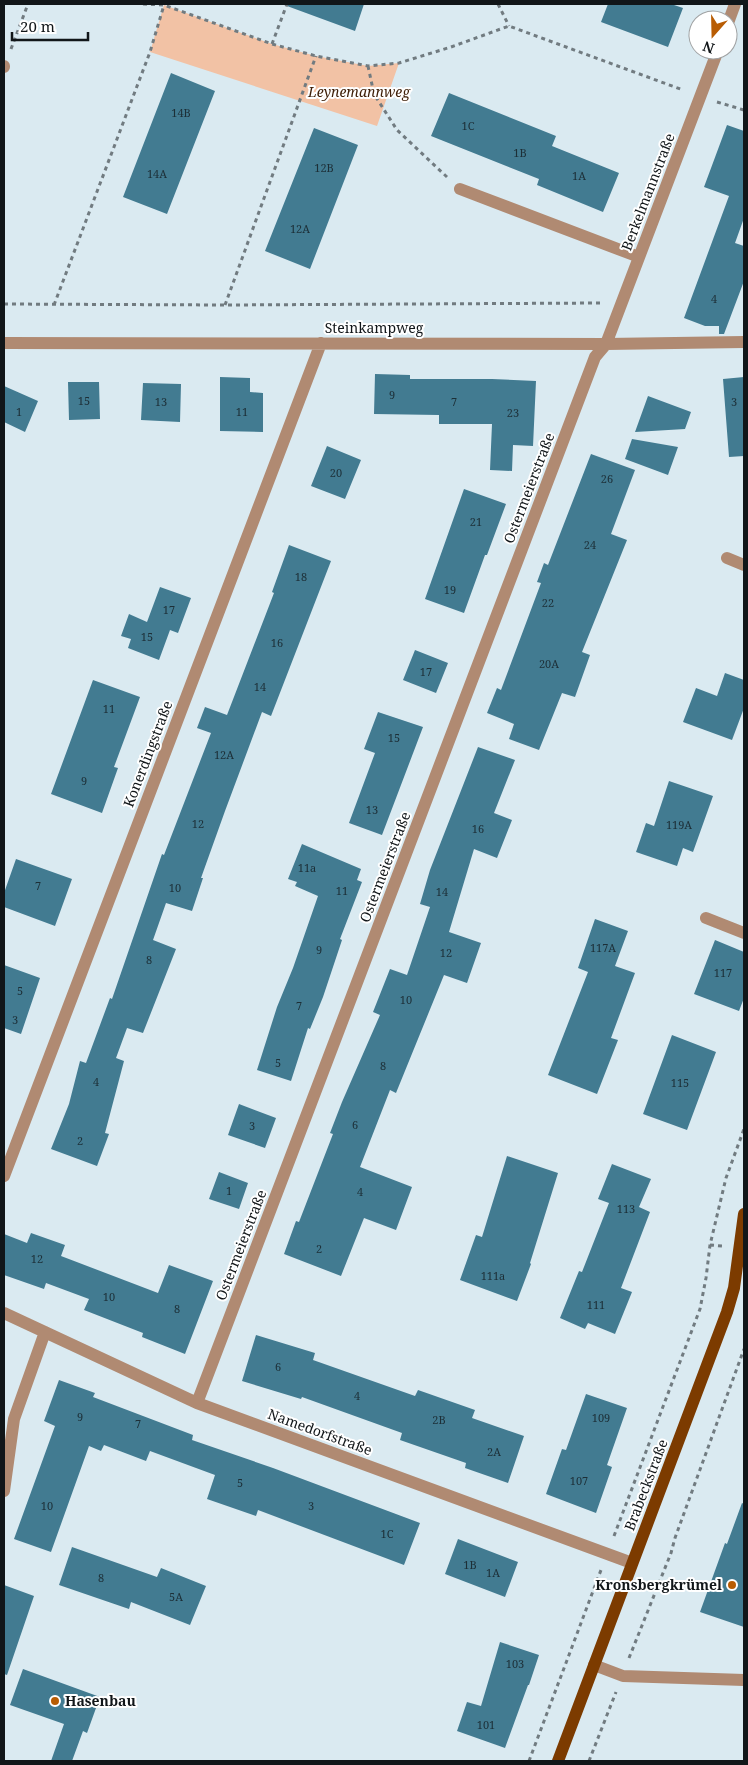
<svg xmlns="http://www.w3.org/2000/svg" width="748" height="1765" viewBox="0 0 748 1765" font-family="'Noto Serif',serif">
<rect width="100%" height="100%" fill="#daeaf1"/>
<path fill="#f2c2a5" d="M164 5 272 44 316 56 368 66 399 63 377 126 150 52Z"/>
<path fill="#427b91" d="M288 4H364L355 31 287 6Z
M608 4H671L683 8 668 47 601 22Z
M171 73 215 91 167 214 123 197Z
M449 93 556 136 552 146 619 173 603 212 537 185 539 179 431 136Z
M727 125 744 131V218L735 243 744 246V281L724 334H719V326H705L684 318 729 196 704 187Z
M314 128 358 145 310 269 265 251Z
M375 374 410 375V379H492L536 381 533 446 513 445 512 471 490 470 492 424H439V415L374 414Z
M220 377 250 378V392L263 393V432L220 431Z
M744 377V456L729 457 723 379Z
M68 382H99L100 419 69 420Z
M143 383 181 384 180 422 141 420Z
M4 386 38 401 25 432 4 422Z
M648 396 691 412 685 429 635 432Z
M632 439 678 447 668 475 625 459Z
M327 446 361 460 345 499 311 486Z
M591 454 635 470 611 534 627 540 582 652 590 655 575 697 562 693 539 750 509 739 514 724 487 713 497 688 501 690 541 583 537 582 544 563 548 565Z
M464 489 506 504 487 555H485L464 613 425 599Z
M289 545 331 561 271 716 262 712 225 811 201 878H203L192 911 166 903 153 940 176 949 143 1033 127 1028 116 1058 124 1061 105 1133 109 1134 97 1166 51 1149 69 1104 80 1061 86 1063 110 998 112 999 162 854 164 855 211 733 197 728 205 707 227 715 274 593 272 592Z
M160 587 191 598 178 633 170 630 159 660 128 648 131 639 121 636 129 614 147 622Z
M415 650 448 663 436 693 403 680Z
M725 673 744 680V708L732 740 683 722 696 688 717 696Z
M93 680 140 697 114 767 118 768 102 813 51 794Z
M378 712 423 727 382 835 349 823 375 753 364 749Z
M478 747 515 760 494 813 512 820 497 858 474 849 449 932 481 943 467 983 444 975 396 1093 390 1090 360 1167 412 1187 396 1230 364 1218 341 1276 284 1254 296 1221 299 1222 333 1134 330 1133 342 1102 380 1015 373 1012 390 969 407 975 430 907 420 904 430 870Z
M669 781 713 796 693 852 683 848 677 866 636 852 646 823 654 826Z
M302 844 361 869 357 880 362 882 340 939 342 940 323 997 310 1029 308 1028 291 1081 257 1070 277 1007 293 968 318 896 295 886 297 882 288 879Z
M16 859 72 879 55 926 4 907V893Z
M595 919 628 931 615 966 635 973 611 1038 618 1040 597 1094 548 1075 588 972 578 968Z
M715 940 744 952V998L739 1011 694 994Z
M4 965 40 978 21 1034 4 1028Z
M672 1035 716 1052 687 1130 643 1114Z
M239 1104 276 1118 265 1148 228 1135Z
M507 1156 558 1173 530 1263 531 1264 517 1301 460 1280 476 1235 482 1237Z
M612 1164 651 1179 639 1207 650 1212 621 1288 632 1292 615 1334 588 1323 585 1329 560 1318 579 1271 582 1272 609 1203 598 1199Z
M219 1172 248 1183 239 1209 209 1199Z
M31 1233 65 1245 61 1256 158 1293 169 1265 213 1281 185 1354 142 1337 143 1333 84 1310 89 1299 46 1283 44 1289 4 1275V1234L27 1243Z
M256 1335 315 1353 313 1360 415 1396 418 1390 475 1410 472 1418 524 1436 508 1483 465 1468 466 1463 400 1440 402 1433 302 1397 301 1399 242 1381Z
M59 1380 95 1393 93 1397 193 1435 192 1440 273 1468 420 1523 404 1565 258 1510 256 1516 207 1499 215 1475 150 1451 146 1461 104 1445 101 1451 89 1446 51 1552 14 1539 55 1426 44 1421Z
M586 1394 627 1408 607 1465 612 1467 596 1513 546 1494 562 1449 566 1450Z
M742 1503 744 1504V1627L700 1612 725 1543 727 1544Z
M458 1539 518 1562 505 1597 445 1574Z
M72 1547 157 1577 161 1568 206 1586 190 1625 131 1602 129 1609 59 1585Z
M4 1585 34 1596 7 1675 4 1674Z
M500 1642 539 1655 529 1685H528L505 1748 457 1731 467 1702 481 1706Z
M23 1669 100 1697 87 1733 83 1731 72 1761H51L64 1724 10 1705Z"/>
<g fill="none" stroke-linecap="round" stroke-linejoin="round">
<path stroke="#717b80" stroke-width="3" stroke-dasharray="4 4" stroke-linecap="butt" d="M143 4 164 5 272 44 316 56 368 66 399 63 451 47 509 26 683 90
M498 4 509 26
M272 44 287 4
M11 49 28 4
M368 66 374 94 397 130 447 177
M717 102 744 110
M4 304 225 305 601 303
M54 305 150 52 164 5
M225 305 316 56
M710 1245 722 1246
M614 1536 700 1309 706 1278 710 1245 726 1178 744 1129
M629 1658 671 1553 675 1538 744 1349
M529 1761 601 1570
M589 1761 616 1692"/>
<path stroke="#b08a72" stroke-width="12" d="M728 23 735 4
M4 67V66
M460 189 639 257
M4 343 606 344 744 342
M727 558 744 565
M706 918 744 933
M4 1176 321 343
M4 1313 197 1403 632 1563
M197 1403 595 357 606 344 718 50
M4 1491 14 1419 45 1332
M594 1665 623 1676 744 1680"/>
<path stroke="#7c3b00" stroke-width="12" d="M558 1761 727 1312 734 1288 744 1214"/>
</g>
<g fill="#b85c03" stroke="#fff" stroke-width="2">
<circle cx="732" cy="1585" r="5"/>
<circle cx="55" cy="1701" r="5"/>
</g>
<g text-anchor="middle" stroke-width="4" stroke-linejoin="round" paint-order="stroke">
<g font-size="11" fill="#1d2f37">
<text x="181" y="117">14B</text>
<text x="468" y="130">1C</text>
<text x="520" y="157">1B</text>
<text x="324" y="172">12B</text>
<text x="157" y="178">14A</text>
<text x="579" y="180">1A</text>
<text x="300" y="233">12A</text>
<text x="714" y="303">4</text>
<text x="392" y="399">9</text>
<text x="84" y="405">15</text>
<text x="161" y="406">13</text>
<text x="454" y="406">7</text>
<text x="734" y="406">3</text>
<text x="19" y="416">1</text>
<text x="242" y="416">11</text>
<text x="513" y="417">23</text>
<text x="336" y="477">20</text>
<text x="607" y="483">26</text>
<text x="476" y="526">21</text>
<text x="590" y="549">24</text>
<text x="301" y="581">18</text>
<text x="450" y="594">19</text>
<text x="548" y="607">22</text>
<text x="169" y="614">17</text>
<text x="147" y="641">15</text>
<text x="277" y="647">16</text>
<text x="549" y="668">20A</text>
<text x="426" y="676">17</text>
<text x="260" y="691">14</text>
<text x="109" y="713">11</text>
<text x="394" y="742">15</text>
<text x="224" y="759">12A</text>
<text x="84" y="785">9</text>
<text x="372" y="814">13</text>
<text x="198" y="828">12</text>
<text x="679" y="829">119A</text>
<text x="478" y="833">16</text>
<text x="307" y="872">11a</text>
<text x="38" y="890">7</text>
<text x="175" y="892">10</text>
<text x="342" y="895">11</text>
<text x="442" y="896">14</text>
<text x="603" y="952">117A</text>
<text x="319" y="954">9</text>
<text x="446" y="957">12</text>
<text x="149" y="964">8</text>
<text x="723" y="977">117</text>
<text x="20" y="995">5</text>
<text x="406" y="1004">10</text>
<text x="299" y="1010">7</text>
<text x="15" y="1024">3</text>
<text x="278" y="1067">5</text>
<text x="383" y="1070">8</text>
<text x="96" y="1086">4</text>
<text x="680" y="1087">115</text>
<text x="355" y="1129">6</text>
<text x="252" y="1130">3</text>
<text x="80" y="1145">2</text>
<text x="229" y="1195">1</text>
<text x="360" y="1196">4</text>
<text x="626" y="1213">113</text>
<text x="319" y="1253">2</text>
<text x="37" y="1263">12</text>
<text x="493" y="1280">111a</text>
<text x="109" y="1301">10</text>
<text x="596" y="1309">111</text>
<text x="177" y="1313">8</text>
<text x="278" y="1371">6</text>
<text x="357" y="1400">4</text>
<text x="80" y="1421">9</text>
<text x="601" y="1422">109</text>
<text x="439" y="1424">2B</text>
<text x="138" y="1428">7</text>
<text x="494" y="1456">2A</text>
<text x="579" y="1485">107</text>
<text x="240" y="1487">5</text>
<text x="47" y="1510">10</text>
<text x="311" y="1510">3</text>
<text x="387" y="1538">1C</text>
<text x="470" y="1569">1B</text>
<text x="493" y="1577">1A</text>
<text x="101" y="1582">8</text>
<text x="176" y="1601">5A</text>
<text x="515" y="1668">103</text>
<text x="486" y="1729">101</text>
</g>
<g font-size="14" font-style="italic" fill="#3f2009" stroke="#fff">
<text x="359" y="97">Leynemannweg</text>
</g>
<g font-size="14" fill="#111619" stroke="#fff">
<text transform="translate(648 192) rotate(-69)" y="5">Berkelmannstraße</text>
<text x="374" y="333">Steinkampweg</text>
<text transform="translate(529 488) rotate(-69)" y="5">Ostermeierstraße</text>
<text transform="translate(148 754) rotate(-69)" y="5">Konerdingstraße</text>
<text transform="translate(385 867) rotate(-69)" y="5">Ostermeierstraße</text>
<text transform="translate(241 1245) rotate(-69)" y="5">Ostermeierstraße</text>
<text transform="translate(320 1432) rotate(20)" y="5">Namedorfstraße</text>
<text transform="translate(646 1485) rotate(-69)" y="5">Brabeckstraße</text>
</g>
<g font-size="14" font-weight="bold" fill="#111619" stroke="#fff" text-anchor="end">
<text x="722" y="1590">Kronsbergkrümel</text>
<text x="65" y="1706" text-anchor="start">Hasenbau</text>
</g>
</g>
<rect width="748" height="1765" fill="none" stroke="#111619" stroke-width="10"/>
<g transform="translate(713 35) rotate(200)"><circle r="24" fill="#ffffff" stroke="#a0a2a3"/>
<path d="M0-4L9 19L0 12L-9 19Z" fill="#b85c03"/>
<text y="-8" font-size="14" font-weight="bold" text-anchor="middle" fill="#111619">N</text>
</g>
<path d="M12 32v8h76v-8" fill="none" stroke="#111619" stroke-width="2.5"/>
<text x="20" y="32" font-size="15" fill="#111619" stroke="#ffffff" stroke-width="4" paint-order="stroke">20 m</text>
</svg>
